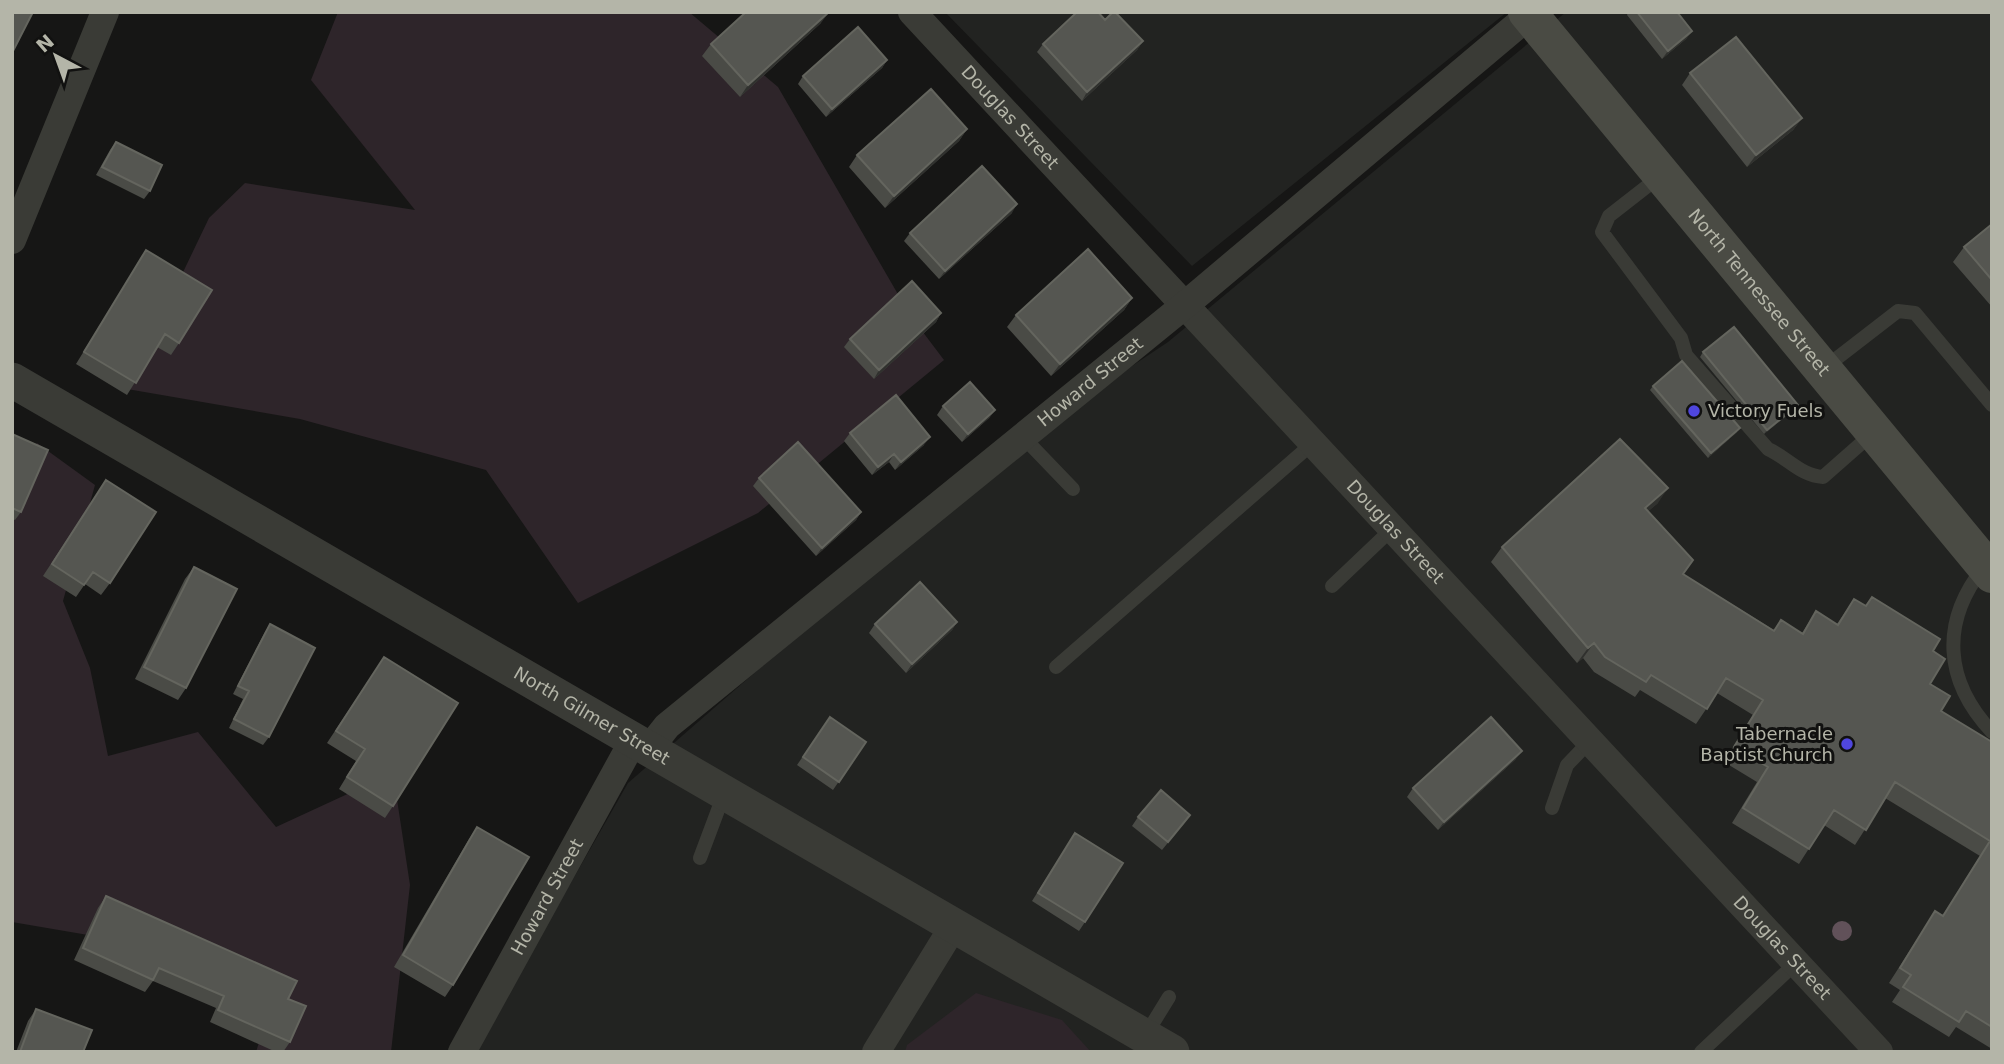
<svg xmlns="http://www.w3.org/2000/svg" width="2004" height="1064" viewBox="0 0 2004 1064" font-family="'DejaVu Sans',sans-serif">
<rect width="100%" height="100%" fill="#161615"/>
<path fill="#222321" d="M945 12H1507L1192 266Z
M1566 12H1992V1052H474L628 783 1024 438 1168 342Z"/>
<path fill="#2e252a" d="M338 12H689L778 87 910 315 944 360 758 513 578 603 486 470 300 419 127 389 209 218 245 183 415 210 311 80Z
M37 443 95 485 63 601 90 668 108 756 198 732 276 827 393 773 410 885 391 1052H256L267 1016 246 962 12 922V489Z
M976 993 1062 1020 1091 1052H905L907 1045Z"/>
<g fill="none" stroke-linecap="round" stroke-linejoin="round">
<path stroke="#3a3b36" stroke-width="14" d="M1659 177 1609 216 1602 232 1681 338 1686 355 1768 449C1788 458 1801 476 1823 477L1873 433
M1823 369 1898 311 1915 313 1992 405
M1024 438 1073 489
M1984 567C1940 622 1944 681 1992 732
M1332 586 1393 528
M1056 667 1313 443
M1552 808 1567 765 1590 741
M700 858 724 794
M1145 1036 1169 997
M1701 1052 1797 962"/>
<g stroke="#3a3b36" stroke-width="28">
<path id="s1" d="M912 12 1879 1052"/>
<path d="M12 240 105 12"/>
<path id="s2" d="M648 750 667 726 1185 305 1533 12"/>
<path id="s3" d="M462 1052 633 741"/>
<path d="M876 1052 953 927"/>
</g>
<path stroke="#3a3b36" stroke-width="35" id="s4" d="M12 380 1172 1052"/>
<path stroke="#4a4b44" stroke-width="38" id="s5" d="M1527 12 1992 574"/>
</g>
<circle fill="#615159" cx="1842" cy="931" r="10"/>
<path fill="#4a4b46" d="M1628 12H1677L1692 31 1686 39 1662 59 1627 15Z
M821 23 740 97 702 56 711 44Z
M1143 41 1137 50 1082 101 1037 52 1043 44Z
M887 60 882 68 826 117 798 84 803 76Z
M1690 73 1802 118 1793 130 1747 167 1682 85Z
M967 129 959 141 885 208 849 167 857 155Z
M116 142 150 191 144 199 96 175 110 150Z
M1012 213 939 279 904 241 910 233Z
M1992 224V307L1953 262 1964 247Z
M146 250 179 343 171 355 157 347 127 395 76 364Z
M1132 298 1124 310 1051 376 1007 327 1016 315Z
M941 313 936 322 874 379 844 347 850 339Z
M1703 352 1798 405 1795 409 1764 434 1700 357Z
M1653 386 1737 432 1708 458 1650 390Z
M943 406 995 410 989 418 962 442 937 415Z
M850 433 924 445 895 470 889 462 872 475 844 441Z
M12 434 21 512 15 520 12 519Z
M759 478 861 512 856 520 816 556 753 486Z
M98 492 110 583 101 595 85 584 76 597 43 576Z
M1658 503 1648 511 1683 574 1774 630 1802 633 1816 611 1837 624 1854 599 1865 606 1872 597 1933 651 1930 684 1941 711 1992 742V1049L1956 1027 1949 1037 1892 1002 1900 990 1889 983 1935 911 1943 915 1980 856 1885 798 1855 845 1824 825 1799 864 1732 823 1757 782 1724 762 1753 715 1717 693 1696 724 1640 690 1635 697 1594 672 1583 658 1577 663 1491 562 1502 547Z
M194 567 186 688 178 700 135 679 185 579Z
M957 622 952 630 906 673 869 633 875 624Z
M270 624 269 737 263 745 229 728 243 699 233 694 265 632Z
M384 657 393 806 385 818 339 789 356 761 327 743Z
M830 717 866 742 833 790 797 765Z
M1516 759 1438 830 1407 797 1413 788Z
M1138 817 1184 823 1162 850 1132 826Z
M477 827 453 985 445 997 394 967 469 839Z
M1075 833 1085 922 1079 931 1032 901Z
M106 896 288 999 290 1042 283 1052H276L210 1022 216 1008 153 981 145 992 74 960 98 908Z
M36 1009 83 1052H16L28 1021Z"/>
<path fill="#30312e" d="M829 12 821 23 740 97 748 85Z
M1692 31 1686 39 1662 59 1668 51Z
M1143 41 1137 50 1082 101 1087 92Z
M887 60 882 68 826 117 832 109Z
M1802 118 1793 130 1747 167 1756 155Z
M967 129 959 141 885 208 894 196Z
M1017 204 1012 213 939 279 945 271Z
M1132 298 1124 310 1051 376 1060 364Z
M941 313 936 322 874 379 879 370Z
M1798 405 1795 409 1764 434 1767 430Z
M995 410 989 418 962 442 968 434Z
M1740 428 1737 432 1708 458 1711 453Z
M930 437 924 445 895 470 901 462Z
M894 454 889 462 872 475 878 467Z
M1668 488 1658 503 1635 523 1645 508Z
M861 512 856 520 816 556 822 548Z
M957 622 952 630 906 673 912 664Z
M1594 643 1583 658 1577 663 1588 648Z
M1522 751 1516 759 1438 830 1444 822Z"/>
<path fill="#555651" stroke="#64655e" stroke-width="2" d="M12 12H33L13 51H12Z
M746 12H829L748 85 711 44Z
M1077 12H1098L1105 20 1113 12H1115L1143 41 1087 92 1043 44Z
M1637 12H1677L1692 31 1668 51Z
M858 27 887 60 832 109 803 76Z
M1736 37 1802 118 1756 155 1690 73Z
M931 89 967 129 894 196 857 155Z
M116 142 162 165 150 191 102 167Z
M982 166 1017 204 945 271 910 233Z
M1992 224V280L1964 247Z
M1088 249 1132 298 1060 364 1016 315Z
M146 250 212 290 179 343 165 334 136 383 84 352Z
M912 281 941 313 879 370 850 339Z
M1734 327 1798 405 1767 430 1703 352Z
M1682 361 1740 428 1711 453 1653 386Z
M970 382 995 410 968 434 943 406Z
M896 395 930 437 901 462 894 454 878 467 850 433Z
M12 434 48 450 21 512 12 508Z
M1620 439 1668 488 1645 508 1693 560 1683 574 1774 631 1781 620 1803 634 1816 611 1838 625 1854 599 1866 606 1872 597 1940 639 1933 651 1945 659 1930 684 1950 696 1941 711 1992 742V1027L1966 1011 1959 1022 1903 987 1911 975 1900 968 1935 911 1943 916 1990 841 1895 782 1866 830 1834 810 1809 849 1743 808 1768 767 1734 747 1763 700 1726 678 1707 709 1651 675 1646 682 1605 657 1594 643 1588 648 1502 547Z
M798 442 861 512 822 548 759 478Z
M106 480 156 512 110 583 93 572 84 585 52 564Z
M194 567 237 589 186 688 144 667Z
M920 582 957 622 912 664 875 624Z
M270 624 315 648 269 737 234 719 249 691 238 686Z
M384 657 458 703 393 806 347 777 365 749 336 731Z
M830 717 866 742 839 782 803 757Z
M1491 717 1522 751 1444 822 1413 788Z
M1161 790 1190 815 1168 842 1138 817Z
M477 827 529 857 453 985 403 955Z
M1075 833 1123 863 1085 922 1038 893Z
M106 896 297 981 288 999 306 1006 290 1042 218 1010 224 996 159 968 153 980 83 948Z
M36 1009 92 1030 83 1052H20Z"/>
<g fill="#4f46de" stroke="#111110" stroke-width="2.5">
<circle cx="1694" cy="411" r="7"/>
<circle cx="1847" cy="744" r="7"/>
</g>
<g text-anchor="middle" stroke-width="6" stroke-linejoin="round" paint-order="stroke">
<g font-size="18" fill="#b4b5a8" stroke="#111110">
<text dy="6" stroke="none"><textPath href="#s1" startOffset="144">Douglas Street</textPath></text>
<text dy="6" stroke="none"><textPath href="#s5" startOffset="364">North Tennessee Street</textPath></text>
<text dy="6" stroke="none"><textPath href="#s2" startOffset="576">Howard Street</textPath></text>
<text dy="6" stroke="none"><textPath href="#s1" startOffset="710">Douglas Street</textPath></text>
<text dy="6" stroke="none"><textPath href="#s4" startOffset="670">North Gilmer Street</textPath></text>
<text dy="6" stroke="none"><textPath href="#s3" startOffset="177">Howard Street</textPath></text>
<text dy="6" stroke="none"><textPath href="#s1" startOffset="1278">Douglas Street</textPath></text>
</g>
<g font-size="18" fill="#b4b5a8" stroke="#111110" text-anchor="start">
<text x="1708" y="417">Victory Fuels</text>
<text x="1833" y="740" text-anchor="end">Tabernacle<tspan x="1833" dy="21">Baptist Church</tspan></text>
</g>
</g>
<rect width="2004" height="1064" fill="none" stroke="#b4b5a8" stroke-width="28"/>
<g transform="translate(56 56) rotate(319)" stroke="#111110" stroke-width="5" paint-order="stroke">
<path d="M0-5L12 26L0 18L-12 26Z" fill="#b4b5a8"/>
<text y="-10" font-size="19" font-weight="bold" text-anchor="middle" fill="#b4b5a8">N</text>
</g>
</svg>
